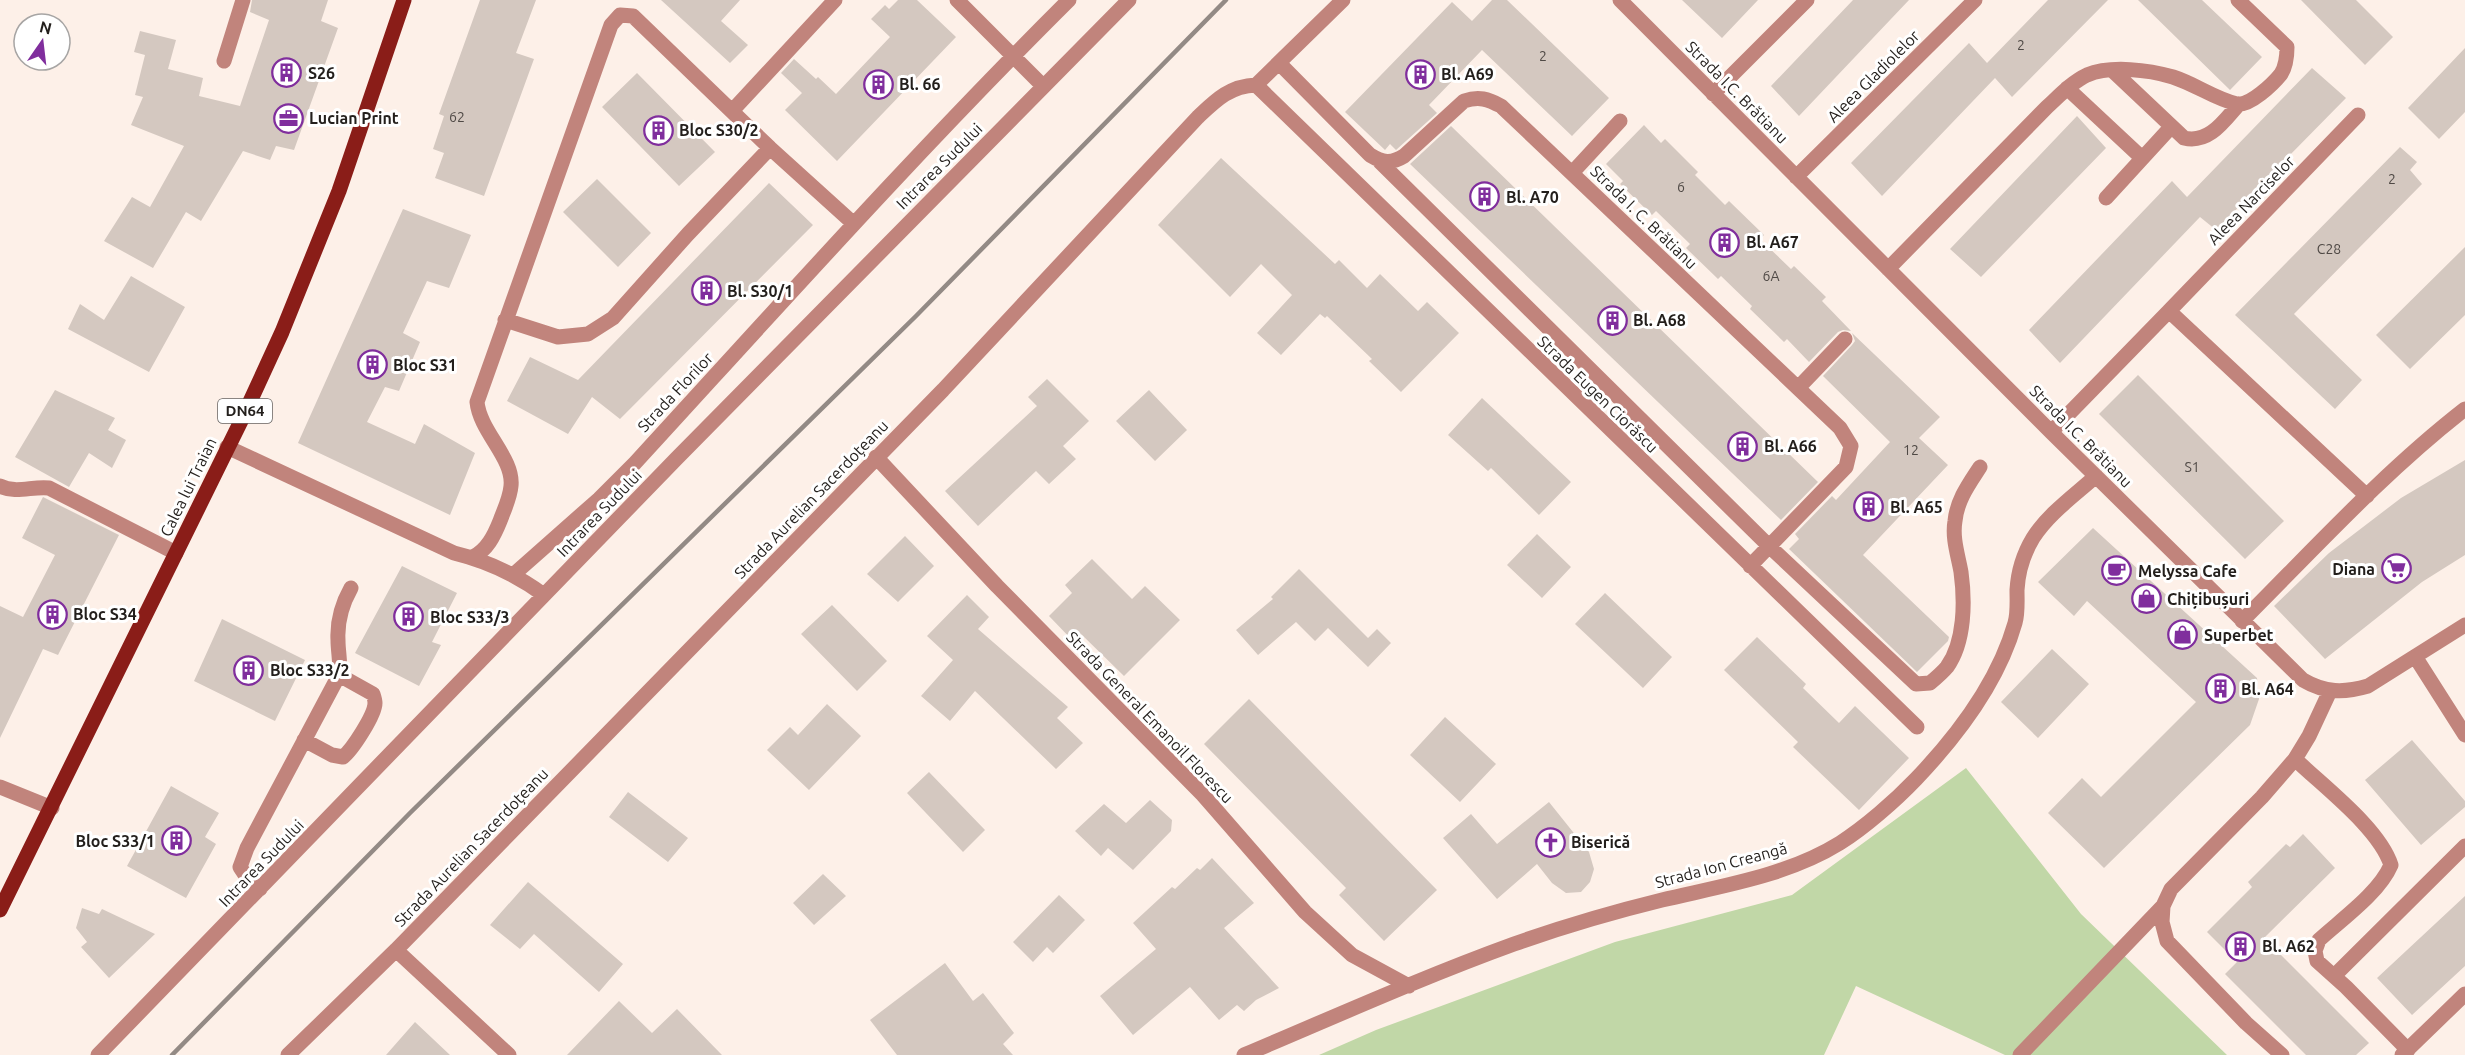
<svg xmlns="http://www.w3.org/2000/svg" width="2465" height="1055" viewBox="0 0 2465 1055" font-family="Ubuntu,sans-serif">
<rect width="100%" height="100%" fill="#fdf0e8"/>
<path fill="#c1d7a7" d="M1966 768 2081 914 2227 1055H2005L1856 986 1824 1055H1319L1376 1030 1615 942 1792 895Z"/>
<path fill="#d4c8c0" d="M252 0H328L321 21 338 28 294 150 276 146 270 160 243 151 201 221 186 212 153 268 104 241 132 197 150 207 184 146 131 125 143 97 135 95 145 55 134 52 140 31 176 40 168 69 203 78 199 96 240 106 269 20 250 12Z
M480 0H536L516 53 534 59 484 196 435 178 444 153 433 149 444 116 439 114Z
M661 0H740L721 21 748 45 730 63Z
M898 0H917L956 37 837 161 785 110 802 93 781 73 794 59 816 79 818 77 836 94 890 37 871 19 885 5 889 9Z
M1492 0H1507L1609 98 1572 136 1482 50 1429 105 1437 113 1396 150 1390 144 1385 150 1345 112 1452 2 1472 21Z
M1682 0H1758L1722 38Z
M1853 0H1909L1799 116 1771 86Z
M2048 0H2108L2012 97 1995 78 1882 196 1851 163 1969 43 1987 63Z
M2138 0H2202L2262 57 2230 90Z
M2301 0H2356L2393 37 2365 65Z
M2465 48V112L2439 139 2408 108Z
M2312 68 2346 98 2216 230 2200 217 2060 363 2029 330 2172 181 2187 197Z
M637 73 715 152 679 186 602 107Z
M2077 116 2106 148 1981 277 1950 249Z
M1644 125 1661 143 1665 139 1698 172 1695 175 1725 205 1729 201 1764 235 1760 239 1791 269 1794 266 1826 297 1822 301 1851 331 1843 330 1838 332 1809 362 1787 339 1784 342 1750 309 1752 306 1721 276 1718 279 1686 248 1690 244 1656 211 1652 215 1620 184 1623 181 1606 164Z
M1451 126 1818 482 1781 520 1410 164Z
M2400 147 2417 162 2410 170 2422 184 2294 314 2362 380 2335 409 2235 315Z
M1221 158 1335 264 1339 260 1367 288 1380 274 1418 311 1427 302 1459 333 1401 392 1369 361 1372 359 1327 316 1325 318 1320 314 1281 355 1257 333 1292 295 1261 264 1230 297 1158 225Z
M597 179 651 233 618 267 563 212Z
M769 183 813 225 620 419 592 397 568 434 507 401 530 357 578 380Z
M403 209 471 235 449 288 427 281 403 333 420 342 399 391 385 387 367 422 415 444 424 424 475 453 450 515 298 443Z
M2465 247V315L2410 369 2376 335Z
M131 276 185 307 149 372 68 329 80 304 104 320Z
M1852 333 1940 417 1919 438 1948 465 1863 555 1949 637 1948 641 1917 672 1789 549 1799 539 1795 534 1832 496 1836 500 1890 442 1823 376 1852 345 1855 341Z
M2138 375 2284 521 2245 559 2099 414Z
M1047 379 1089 421 1063 446 1076 459 1049 484 1036 471 978 526 945 491 1037 406 1028 397Z
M55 390 115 418 108 430 126 440 112 468 89 453 69 487 15 457Z
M1149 390 1187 430 1155 461 1116 421Z
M1482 398 1571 482 1539 515 1491 468 1488 471 1448 435Z
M2465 460V555L2422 582 2325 659 2274 606 2329 553 2401 498Z
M43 497 119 535 58 655 43 649 0 738V606L23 617 55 555 22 538Z
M2093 528 2257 678 2259 699 2250 725 2104 868 2048 813 2082 778 2101 797 2196 702 2087 601 2074 616 2038 582Z
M1537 534 1571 567 1542 598 1507 565Z
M905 536 934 566 898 602 867 574Z
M1092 559 1132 599 1145 586 1180 620 1124 676 1081 634 1074 642 1049 616 1072 593 1065 585Z
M402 566 457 593 432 642 441 645 419 686 355 653Z
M1299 569 1368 638 1377 629 1391 643 1368 667 1328 628 1315 641 1296 622 1258 655 1236 630 1273 599 1271 597Z
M1605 593 1672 657 1643 688 1575 624Z
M967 595 989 617 978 629 1068 707 1057 718 1083 743 1056 769 975 691 950 721 921 696 953 660 927 636Z
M832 605 887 661 857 691 801 634Z
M222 619 305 660 275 721 194 681Z
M1757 637 1806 684 1803 688 1839 723 1855 706 1909 758 1859 810 1793 747 1798 742 1724 670Z
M2052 649 2089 684 2038 738 2001 702Z
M1249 699 1437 890 1384 941 1339 895 1346 888 1204 744Z
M827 704 861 736 809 790 767 750 790 727 798 735Z
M1445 717 1496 764 1460 802 1410 755Z
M2412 740 2465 801V807L2421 845 2365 780Z
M929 772 985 830 963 852 907 793Z
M171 786 219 813 205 837 216 844 186 898 127 866Z
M628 792 688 838 668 862 609 817Z
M1150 800 1172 820 1171 831 1133 870 1108 848 1101 856 1075 831 1104 804 1126 823Z
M1549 802 1589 852 1594 869 1590 882 1581 892 1566 893 1552 883 1537 864 1497 899 1443 838 1471 814 1497 844Z
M2303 834 2335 868 2264 938 2369 1043 2356 1055H2306L2225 974 2237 962 2207 932 2252 887 2248 882 2286 844 2290 847Z
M1212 858 1254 903 1224 928 1279 988 1256 1000 1244 1011 1237 1005 1219 1020 1190 987 1133 1035 1100 996 1156 949 1133 923 1172 887 1175 889 1197 868 1200 870Z
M823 874 846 896 814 925 793 903Z
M528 882 623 964 599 992 534 934 520 949 490 925Z
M1059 895 1085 920 1053 953 1047 947 1033 962 1013 942Z
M2465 896V966L2412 1015 2377 978Z
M82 908 99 914 102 909 155 934 109 978 81 947 87 942 76 928Z
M945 963 973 1001 983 993 1014 1033 1003 1044 1013 1055H897L870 1020Z
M619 1001 652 1033 677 1009 722 1055H567Z
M415 1022 450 1055H386Z"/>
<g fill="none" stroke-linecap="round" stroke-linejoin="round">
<path stroke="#c1847c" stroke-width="15" d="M957 0 1043 86
M1620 0 2051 432 2303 680C2325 693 2344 693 2368 686L2465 625
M224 61 243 0
M1279 63 1370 155C1383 163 1391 164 1404 156L1464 101C1479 96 1488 99 1501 106L1840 428 1851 446 1846 467 1750 566
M2113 71 2184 138C2209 144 2224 121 2239 104
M1256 85 1917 727
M1256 85 1343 0
M2067 88 2142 158
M1713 94 1807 0
M732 111 835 0
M1380 162 1769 546 1916 684 1930 683C1936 678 1942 673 1947 667 1965 642 1965 601 1961 572 1958 555 1952 538 1955 521 1957 500 1969 484 1980 467
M1572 173 1620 121
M1796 177 1975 0
M2106 198 2171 127
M1888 269 2047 107C2059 96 2072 82 2087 75 2111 65 2149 70 2173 77 2195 84 2215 99 2237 104 2250 106 2273 84 2281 74 2286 66 2287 57 2287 47L2238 0
M2169 311 2358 115
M505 320 558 337 588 334 613 318 688 234 770 148
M1798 388 1845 339
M2051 432 2169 311 2367 496
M227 447 454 553C487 561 517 575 544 595
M876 457 997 586 1203 795 1305 912 1352 955 1409 986
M0 486C16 494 32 486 49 488L176 553
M473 557C487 550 494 536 500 521 504 510 510 498 511 486 514 458 480 432 477 402L611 25 620 15 633 16 770 148 854 224
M513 575 599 499 635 463C778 307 919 149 1069 0
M2242 621C2314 549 2384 472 2465 409
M2416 658 2465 735
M304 740 332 755 343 757C352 750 375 715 375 703 375 700 374 697 373 694L339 675
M2295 759C2324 787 2379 828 2391 865 2379 893 2342 919 2319 940L2315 951 2317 961 2346 987 2408 1050
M0 787 52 808
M260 889 246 876 240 867 247 848 339 675C341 662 338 653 338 640 337 622 342 604 351 588
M396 950 509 1055
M2334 976 2465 846
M98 1055 677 458 1129 0
M288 1055 396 950 943 390 1198 117C1216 100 1230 86 1256 85
M1244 1055C1334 1017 1423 977 1514 944 1562 927 1613 912 1662 900 1721 886 1787 876 1840 843 1865 827 1895 801 1916 779 1958 735 1998 683 2015 623 2018 613 2017 601 2017 590 2018 572 2024 553 2033 538 2048 514 2075 495 2096 476
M2020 1055 2163 906
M2282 1055 2246 1023 2167 941 2162 922 2163 906 2171 889 2262 797 2295 759 2309 736 2330 691
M2402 1055 2465 994"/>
<path stroke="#8a1d18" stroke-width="15" d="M0 910 243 417 282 332 339 191 404 0"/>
<path stroke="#938a85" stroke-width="4.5" d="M172 1055 410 813 916 316 1226 0"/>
</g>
<defs>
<symbol id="building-ring" viewBox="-11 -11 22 22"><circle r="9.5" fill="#fff" stroke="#802e9d" stroke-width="1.5"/><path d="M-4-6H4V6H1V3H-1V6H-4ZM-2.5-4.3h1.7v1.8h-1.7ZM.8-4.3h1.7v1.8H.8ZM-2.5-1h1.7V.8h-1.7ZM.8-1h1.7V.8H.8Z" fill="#802e9d"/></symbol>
<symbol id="office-ring" viewBox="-11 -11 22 22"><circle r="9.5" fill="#fff" stroke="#802e9d" stroke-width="1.5"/><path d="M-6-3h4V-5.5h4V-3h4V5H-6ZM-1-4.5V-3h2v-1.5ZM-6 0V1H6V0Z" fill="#802e9d"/></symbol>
<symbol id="supermarket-ring" viewBox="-11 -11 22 22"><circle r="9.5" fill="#fff" stroke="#802e9d" stroke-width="1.5"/><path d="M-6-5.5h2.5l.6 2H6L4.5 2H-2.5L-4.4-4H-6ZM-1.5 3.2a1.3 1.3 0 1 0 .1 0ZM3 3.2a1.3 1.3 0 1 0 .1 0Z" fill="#802e9d"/></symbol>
<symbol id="cafe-ring" viewBox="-11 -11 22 22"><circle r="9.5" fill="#fff" stroke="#802e9d" stroke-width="1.5"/><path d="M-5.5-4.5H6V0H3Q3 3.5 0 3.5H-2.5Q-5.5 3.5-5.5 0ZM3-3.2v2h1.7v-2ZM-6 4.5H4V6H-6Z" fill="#802e9d"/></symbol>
<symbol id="shop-ring" viewBox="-11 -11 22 22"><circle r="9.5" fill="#fff" stroke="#802e9d" stroke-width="1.5"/><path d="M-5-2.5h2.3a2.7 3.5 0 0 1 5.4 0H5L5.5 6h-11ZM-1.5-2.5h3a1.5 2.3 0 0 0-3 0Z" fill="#802e9d"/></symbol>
<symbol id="church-ring" viewBox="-11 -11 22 22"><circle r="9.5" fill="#fff" stroke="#802e9d" stroke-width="1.5"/><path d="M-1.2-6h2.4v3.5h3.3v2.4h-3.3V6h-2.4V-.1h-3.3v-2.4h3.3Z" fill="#802e9d"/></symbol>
</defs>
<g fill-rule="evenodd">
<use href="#building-ring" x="270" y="56" width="33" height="33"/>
<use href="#building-ring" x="1404" y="58" width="33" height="33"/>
<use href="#building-ring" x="862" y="68" width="33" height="33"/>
<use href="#office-ring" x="272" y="102" width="33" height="33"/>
<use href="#building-ring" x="642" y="114" width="33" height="33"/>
<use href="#building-ring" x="1468" y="180" width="33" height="33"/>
<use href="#building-ring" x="1708" y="226" width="33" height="33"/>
<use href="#building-ring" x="690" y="274" width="33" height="33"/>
<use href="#building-ring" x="1596" y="304" width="33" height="33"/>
<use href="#building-ring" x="356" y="348" width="33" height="33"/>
<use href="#building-ring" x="1726" y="430" width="33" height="33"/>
<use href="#building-ring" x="1852" y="490" width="33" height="33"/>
<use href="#supermarket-ring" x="2380" y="552" width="33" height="33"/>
<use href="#cafe-ring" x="2100" y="554" width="33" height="33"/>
<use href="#shop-ring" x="2130" y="582" width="33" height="33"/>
<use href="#building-ring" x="36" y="598" width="33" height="33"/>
<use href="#building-ring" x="392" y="600" width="33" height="33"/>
<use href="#shop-ring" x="2166" y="618" width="33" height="33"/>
<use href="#building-ring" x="232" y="654" width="33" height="33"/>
<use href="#building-ring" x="2204" y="672" width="33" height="33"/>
<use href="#building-ring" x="160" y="824" width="33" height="33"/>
<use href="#church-ring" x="1534" y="826" width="33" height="33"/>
<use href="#building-ring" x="2224" y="930" width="33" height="33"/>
</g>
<g text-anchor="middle" stroke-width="6" stroke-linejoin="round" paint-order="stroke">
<g font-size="14" fill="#4f4945">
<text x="2021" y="50">2</text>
<text x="1543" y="61">2</text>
<text x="457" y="122">62</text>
<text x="2392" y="184">2</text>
<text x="1681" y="192">6</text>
<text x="2329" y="254">C28</text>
<text x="1771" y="281">6A</text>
<text x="1911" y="455">12</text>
<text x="2192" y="472">S1</text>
</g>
<rect fill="#fff" stroke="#656260" stroke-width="1.5" x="218" y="399" width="54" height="24" rx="4.5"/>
<g font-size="15" font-weight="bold" fill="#231f1c">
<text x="245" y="416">DN64</text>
</g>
<g font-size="16" font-weight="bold" fill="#231f1c" stroke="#fff" text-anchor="start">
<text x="308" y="79">S26</text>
<text x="1441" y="80">Bl. A69</text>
<text x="899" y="90">Bl. 66</text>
<text x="309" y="124">Lucian Print</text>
<text x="679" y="136">Bloc S30/2</text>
<text x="1506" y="203">Bl. A70</text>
<text x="1746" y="248">Bl. A67</text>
<text x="727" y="297">Bl. S30/1</text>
<text x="1633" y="326">Bl. A68</text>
<text x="393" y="371">Bloc S31</text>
<text x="1764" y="452">Bl. A66</text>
<text x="1890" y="513">Bl. A65</text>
<text x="2375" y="575" text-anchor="end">Diana</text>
<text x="2138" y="577">Melyssa Cafe</text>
<text x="2167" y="605">Chițibușuri</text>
<text x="73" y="620">Bloc S34</text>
<text x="430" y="623">Bloc S33/3</text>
<text x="2204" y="641">Superbet</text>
<text x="270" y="676">Bloc S33/2</text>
<text x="2241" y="695">Bl. A64</text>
<text x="155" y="847" text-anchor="end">Bloc S33/1</text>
<text x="1571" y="848">Biserică</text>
<text x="2262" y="952">Bl. A62</text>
</g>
<g font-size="16" fill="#231f1c" stroke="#fff">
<text transform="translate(1873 76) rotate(-45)" y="6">Aleea Gladiolelor</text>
<text transform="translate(1737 92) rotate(45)" y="6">Strada I.C. Brătianu</text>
<text transform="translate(939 166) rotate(-45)" y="6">Intrarea Sudului</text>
<text transform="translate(2251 200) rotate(-46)" y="6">Aleea Narciselor</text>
<text transform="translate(1644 217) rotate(44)" y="6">Strada I. C. Brătianu</text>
<text transform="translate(675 392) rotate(-47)" y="6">Strada Florilor</text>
<text transform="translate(1598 394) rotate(44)" y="6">Strada Eugen Ciorăscu</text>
<text transform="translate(2081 436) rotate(45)" y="6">Strada I.C. Brătianu</text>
<text transform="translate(188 487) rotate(-64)" y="6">Calea lui Traian</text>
<text transform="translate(811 499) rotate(-46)" y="6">Strada Aurelian Sacerdoțeanu</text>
<text transform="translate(599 513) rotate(-46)" y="6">Intrarea Sudului</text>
<text transform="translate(1150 717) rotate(46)" y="6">Strada General Emanoil Florescu</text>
<text transform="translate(471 847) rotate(-46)" y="6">Strada Aurelian Sacerdoțeanu</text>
<text transform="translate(261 863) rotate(-46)" y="6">Intrarea Sudului</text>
<text transform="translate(1721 865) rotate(-15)" y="6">Strada Ion Creangă</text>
</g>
</g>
<g transform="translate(42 42) rotate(14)"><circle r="28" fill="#ffffff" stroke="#a7a5a4" stroke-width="1.5"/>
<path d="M0-4.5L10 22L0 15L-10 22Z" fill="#802e9d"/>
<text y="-9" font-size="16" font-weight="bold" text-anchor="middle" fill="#231f1c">N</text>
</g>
</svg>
